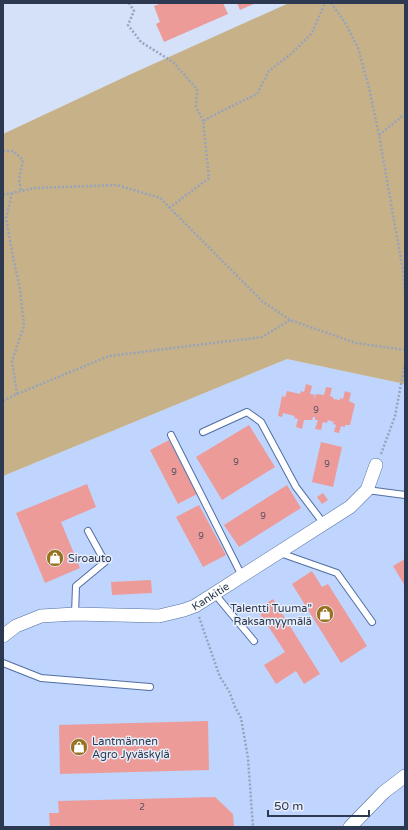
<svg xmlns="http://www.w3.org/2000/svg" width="408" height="830" viewBox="0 0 408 830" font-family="'Varela Round',sans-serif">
<rect width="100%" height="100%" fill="#d4e1f9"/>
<path fill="#bfd5fd" d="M287 359 405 384V827H3V476Z"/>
<path fill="#c7b188" d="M289 3H405V384L287 359 3 476V134L129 75Z"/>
<path fill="#ec9b98" d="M162 3H223L228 14 164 42 156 24 160 22 154 6Z
M237 3H256L240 10Z
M306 384 312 386 310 394 315 395 314 397 315 398 316 394 324 395 326 387 332 388 330 396 333 397V399L340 400V398L343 399 345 391 351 393 349 401 355 404 350 425H345V427L341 426 339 433 334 432 336 425 333 424 334 422 328 420 327 423 323 422 321 430 315 429 318 420H315V417H313L312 420H304L302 429 296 427 298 419 294 418 295 416 283 413 282 417 278 416 282 396 285 397 287 391 300 394 301 391 304 392Z
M249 425 275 467 222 500 196 457Z
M169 440 197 494 178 504 150 450Z
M321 442 342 447 333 487 312 482Z
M87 484 96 507 61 522 80 568 45 583 16 513Z
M287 485 301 508 239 547 224 525Z
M323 493 328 500 322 504 317 497Z
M199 505 226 555 203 567 176 517Z
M405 559V586L393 566Z
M312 571 322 587 328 584 367 646 341 663 292 584Z
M151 580 152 593 112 595 111 582Z
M273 599 320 674 304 684 296 671 276 684 264 665 285 652 257 609Z
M208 721 209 770 60 774 59 725Z
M215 797 233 814 234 827H50L49 813H59L58 801Z"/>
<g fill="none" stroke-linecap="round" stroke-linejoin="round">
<defs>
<path id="lane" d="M203 432 247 412 261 422 296 487 324 524
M171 435 242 576
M367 490 405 495
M280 553 337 573 372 622
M214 593 254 641
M75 614 76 586 105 562 88 531
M3 663 41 678 150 687"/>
<g id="street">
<path id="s1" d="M3 636 16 626 41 616 75 614 159 616 184 610 195 606 350 507 367 490 376 465"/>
<path d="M350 827 384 792 405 776"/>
</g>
</defs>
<use href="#lane" stroke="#516ea3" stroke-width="8"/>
<use href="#street" stroke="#516ea3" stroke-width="14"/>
<path stroke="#96a3bb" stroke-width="2.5" stroke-dasharray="2 2" stroke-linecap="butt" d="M129 3 134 11 128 25 141 42 173 62 197 89 196 107 203 121
M331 3 346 24 358 48 369 88 379 135 403 271 405 294
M379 135 405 114
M3 151H13L23 160 19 179 21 191
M12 193 6 218 13 257 20 289 24 326 12 361 17 394
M3 195 35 188 117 185 160 198 262 301 290 320 356 343 405 350
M169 208 209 178 203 121 220 112 257 94 269 71 291 54 312 33 325 3
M3 401 17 394 109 356 262 337 290 320
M381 454 395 416 405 363
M199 617 220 677 229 691 235 707 241 718 248 758 253 827"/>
<use href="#lane" stroke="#fff" stroke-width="6"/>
<use href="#street" stroke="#fff" stroke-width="13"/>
</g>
<defs>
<symbol id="shop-disc" viewBox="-11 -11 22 22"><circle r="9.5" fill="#98711c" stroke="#e7eefa"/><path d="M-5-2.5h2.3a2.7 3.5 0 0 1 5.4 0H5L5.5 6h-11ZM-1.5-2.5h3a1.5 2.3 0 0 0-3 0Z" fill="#fff"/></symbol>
</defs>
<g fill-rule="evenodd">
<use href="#shop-disc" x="45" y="548" width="20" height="20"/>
<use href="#shop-disc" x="315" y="604" width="20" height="20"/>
<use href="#shop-disc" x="69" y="737" width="20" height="20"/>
</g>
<g text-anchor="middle" stroke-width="3" stroke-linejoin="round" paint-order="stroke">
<g font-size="9" fill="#5c5262">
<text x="316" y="413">9</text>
<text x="236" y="465">9</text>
<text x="327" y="467">9</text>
<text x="174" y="475">9</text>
<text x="263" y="519">9</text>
<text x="201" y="539">9</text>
<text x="142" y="810">2</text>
</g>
<g font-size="11" fill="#2c3950" stroke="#e7eefa" text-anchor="start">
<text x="68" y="562">Siroauto</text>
<text x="312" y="612" text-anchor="end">Talentti Tuuma"<tspan x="312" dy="13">Raksamyymälä</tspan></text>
<text x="92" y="745">Lantmännen<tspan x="92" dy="13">Agro Jyväskylä</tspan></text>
</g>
<g font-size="11" fill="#2c3950" stroke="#e7eefa">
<text dy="4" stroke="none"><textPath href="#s1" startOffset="217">Kankitie</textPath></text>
</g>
</g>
<rect width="408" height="830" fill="none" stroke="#2c3950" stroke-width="8"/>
<path d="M268 810v6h101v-6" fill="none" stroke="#2c3950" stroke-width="2"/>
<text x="274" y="810" font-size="12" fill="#2c3950" stroke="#e7eefa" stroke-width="3" paint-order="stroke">50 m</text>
</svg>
